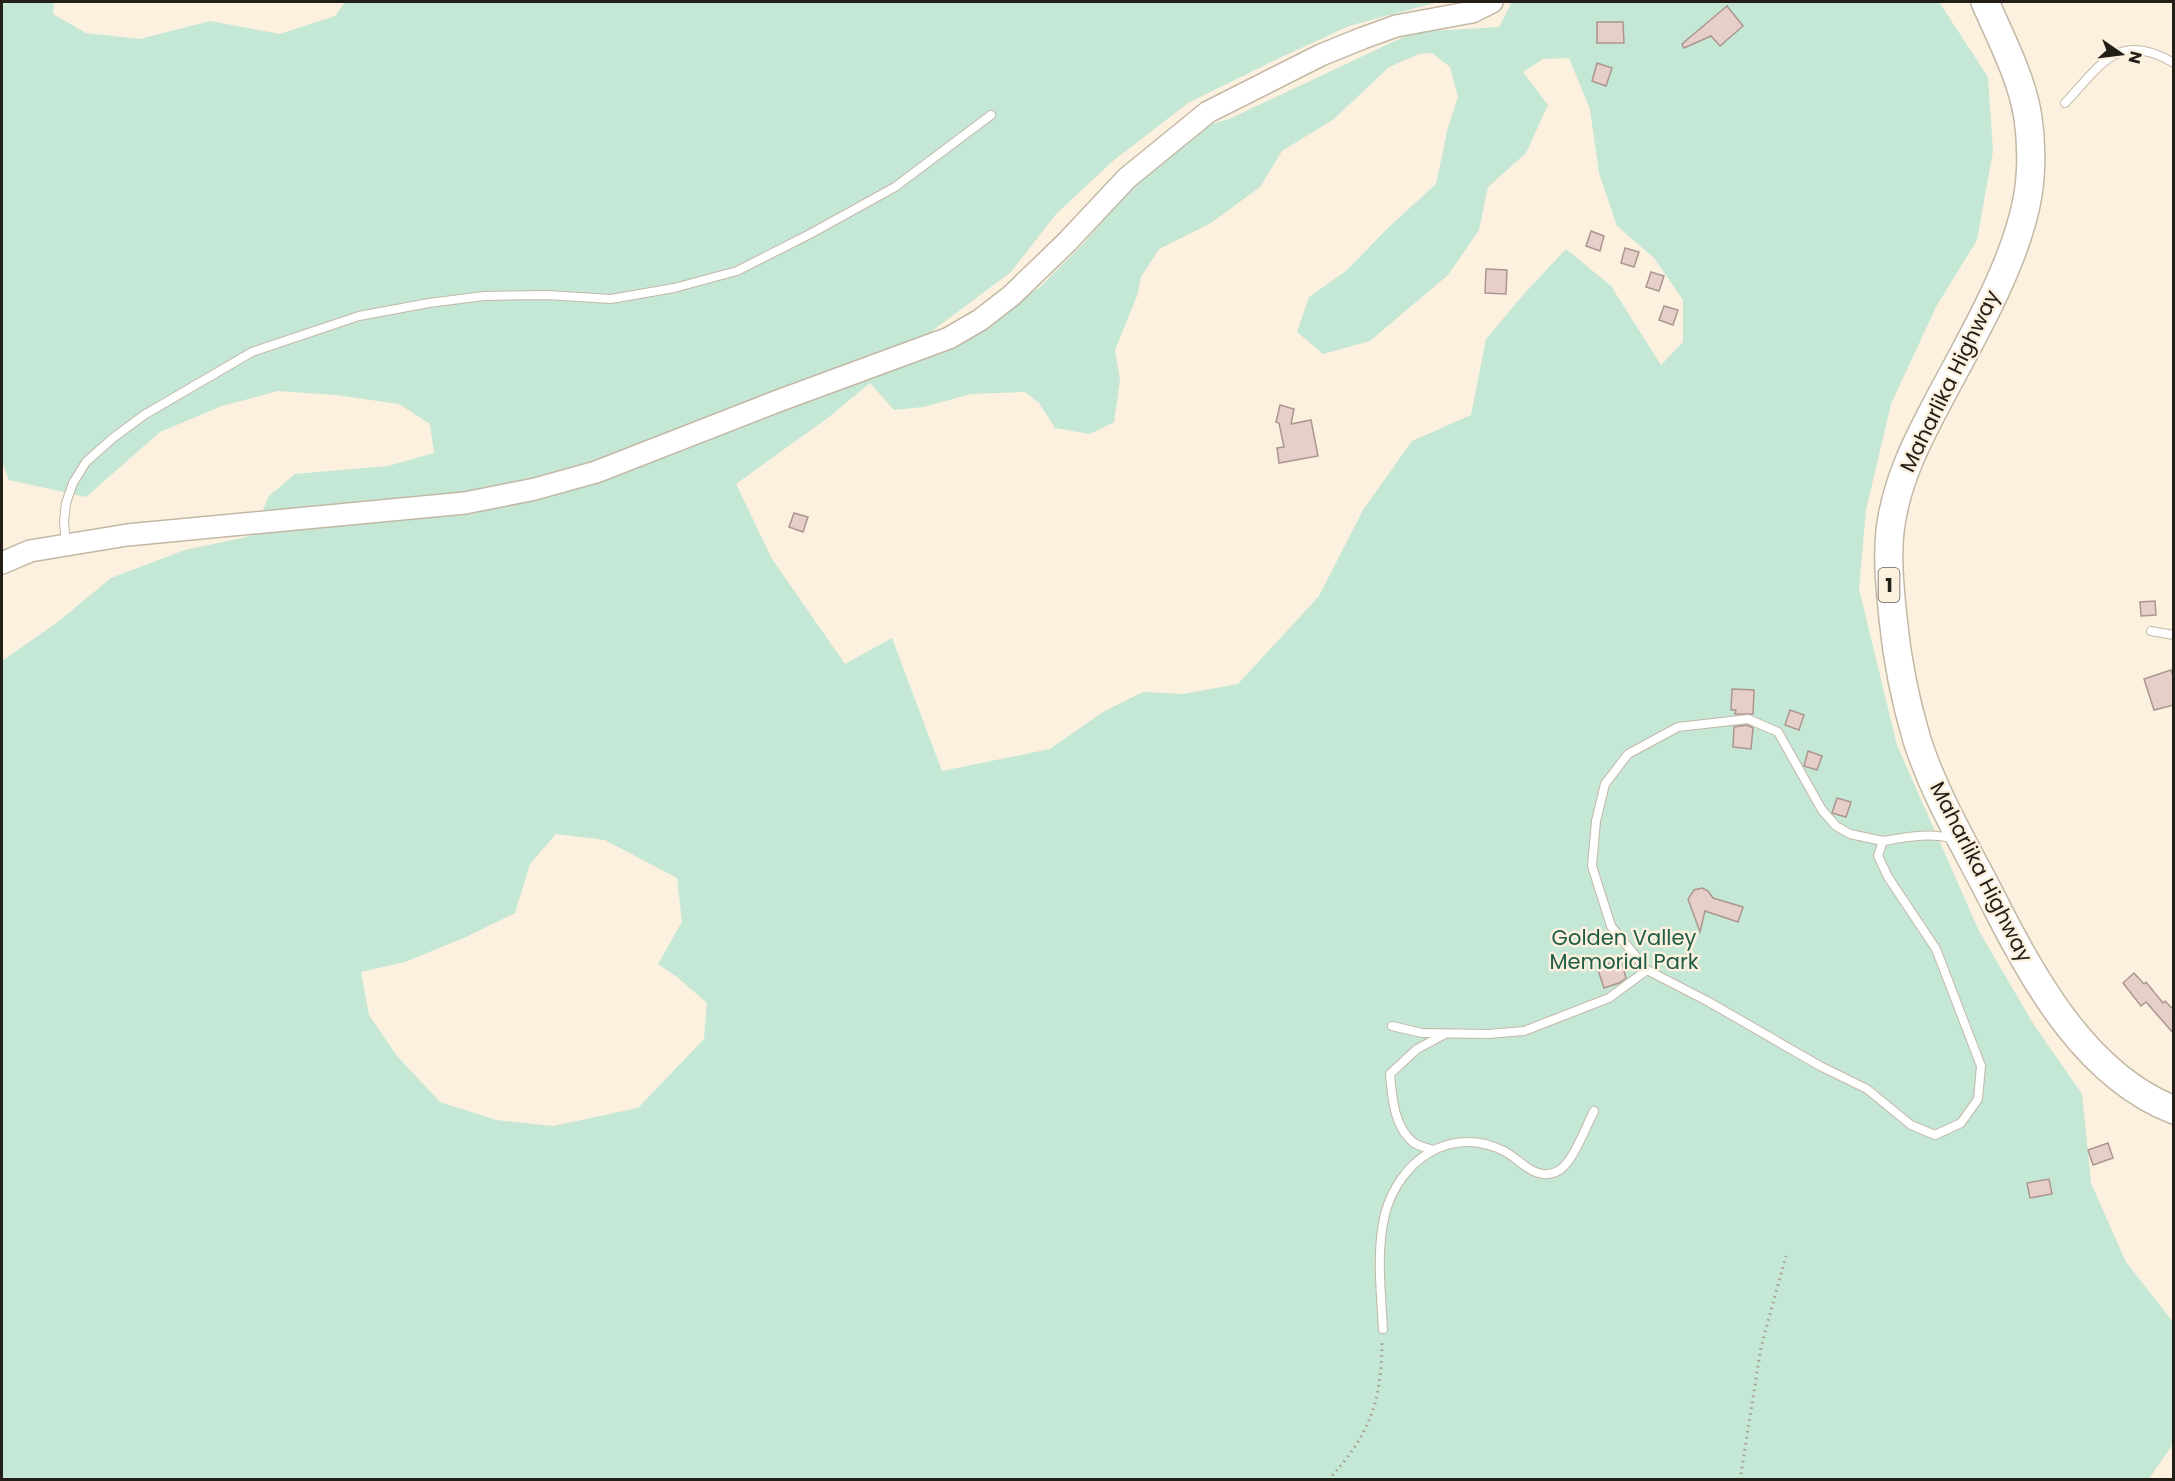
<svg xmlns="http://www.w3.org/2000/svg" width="2175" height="1481" viewBox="0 0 2175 1481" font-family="Poppins,sans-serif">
<rect width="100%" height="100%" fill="#fcf0de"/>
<path fill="#c5e7d6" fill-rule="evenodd" d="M2 2H54L53 14 86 33 140 39 210 21 280 34 335 16 345 2H1438L1349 26 1273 61 1188 103 1113 161 1056 214 1011 272 936 328 900 357 962 341 1040 287 1085 242 1115 206 1162 154 1209 125 1229 119 1414 32 1499 27 1512 2H1939L1988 77 1993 151 1977 240 1936 307 1891 404 1866 510 1859 589 1897 745 1979 931 2034 1025 2082 1094 2091 1183 2126 1262 2173 1322V1444L2148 1480 2 1479V661L59 621 111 578 185 550 251 536 269 496 295 474 388 466 434 453 430 424 399 404 336 395 278 391 222 406 160 432 86 497 9 480 2 462ZM1432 53 1450 67 1458 97 1448 127 1436 184 1390 226 1346 271 1309 297 1297 332 1323 354 1370 341 1448 275 1479 230 1488 187 1526 153 1548 105 1523 72 1543 59 1569 58 1590 109 1599 173 1617 226 1654 258 1683 300V342L1661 365 1611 286 1566 249 1524 294 1486 339 1471 415 1412 441 1363 510 1319 596 1238 684 1183 694 1143 692 1103 712 1050 749 942 771 892 638 845 664 772 559 736 484 829 417 870 383 894 410 923 407 971 394 1025 392 1039 403 1055 428 1090 434 1114 422 1120 380 1115 350 1137 296 1141 277 1159 249 1211 223 1260 187 1282 151 1334 119 1389 67 1419 54ZM556 834 605 840 677 878 682 922 658 964 677 977 707 1003 704 1039 638 1108 553 1126 496 1120 440 1102 397 1056 369 1015 361 972 405 962 466 937 515 913 530 864Z"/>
<path fill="#e7cfc9" stroke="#ac9690" stroke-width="1.5" d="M1727 6 1743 26 1720 46 1711 36 1684 48 1682 44Z
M1597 22H1623L1624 43H1597Z
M1597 63 1612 68 1606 86 1592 81Z
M1591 231 1604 236 1600 251 1586 246Z
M1625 248 1639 252 1634 267 1621 263Z
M1486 269 1507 270 1506 294 1485 293Z
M1651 272 1664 276 1659 291 1646 287Z
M1664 306 1678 310 1673 325 1659 320Z
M1280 405 1294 409 1291 424 1311 420 1318 456 1279 463 1277 448 1284 447 1279 423 1276 422Z
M794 513 808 517 803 532 789 527Z
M2155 601 2156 615 2141 616 2140 602Z
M2171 670 2174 679V705L2154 710 2144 679Z
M1732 689 1754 690 1753 714H1735L1736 710H1731Z
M1790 710 1804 715 1799 730 1785 725Z
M1747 725 1753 728 1751 749 1733 747 1734 727Z
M1808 751 1822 756 1817 770 1804 766Z
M1837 798 1851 802 1846 817 1832 813Z
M1702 888 1708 891 1713 898 1743 907 1738 922 1705 911 1700 932 1688 899 1694 890Z
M1621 960 1626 978 1619 983 1604 988 1597 967Z
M2134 973 2144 984 2146 982 2163 1003 2165 1001 2174 1010V1034L2146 1002 2141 1006 2123 983Z
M2108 1143 2113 1158 2093 1165 2088 1150Z
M2049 1179 2052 1194 2030 1198 2027 1183Z"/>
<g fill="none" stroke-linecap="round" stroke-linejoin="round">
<defs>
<path id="lane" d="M2065 103C2101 65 2118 30 2174 63
M66 544 64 522 66 503 73 483 86 462 113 438 144 415 252 352 359 316 429 303 484 296 547 295 611 299 674 288 737 271 810 234 895 187 991 115
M2151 631 2174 635
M1883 841 1850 834 1836 826 1822 810 1778 732 1748 719 1678 727 1628 754 1605 784 1596 821 1592 866 1611 926 1647 970 1709 1002 1820 1066 1867 1089 1911 1125 1935 1135 1961 1123 1978 1099 1981 1066 1936 949 1888 877 1878 856 1883 841C1907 837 1930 832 1954 839
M1392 1026 1422 1033 1488 1034 1524 1031 1609 998 1647 970
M1433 1150C1427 1148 1419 1146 1414 1143 1394 1128 1392 1097 1390 1074L1417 1049 1445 1034
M1383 1329C1381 1292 1376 1251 1385 1214 1399 1161 1450 1124 1504 1151 1521 1160 1535 1181 1556 1172 1572 1166 1586 1126 1594 1111"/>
<path id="secondary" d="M2 563 30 551 127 535 465 503 535 489 596 472 778 401 949 338 980 320 1011 296 1067 242 1127 178 1208 112 1321 55 1363 38 1396 26 1472 12 1492 2"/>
<path id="highway" d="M1985 2C2001 39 2022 78 2028 118 2032 145 2032 178 2026 205 2013 267 1973 336 1943 392 1919 437 1896 480 1890 531 1887 561 1890 588 1893 618 1897 659 1905 700 1917 740 1935 797 1970 854 1997 908 2036 985 2089 1077 2174 1110"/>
</defs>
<use href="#lane" stroke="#c3b8a6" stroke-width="10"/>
<use href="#secondary" stroke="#c3b8a6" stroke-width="24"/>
<use href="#highway" stroke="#c3b8a6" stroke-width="30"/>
<path stroke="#a69d90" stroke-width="3" stroke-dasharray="1.5 4.5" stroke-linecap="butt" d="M1328 1480C1370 1435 1382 1401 1382 1340
M1740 1480 1761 1347 1786 1256"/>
<use href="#lane" stroke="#fff" stroke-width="8"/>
<use href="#secondary" stroke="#fff" stroke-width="21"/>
<use href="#highway" stroke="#fff" stroke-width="27"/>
</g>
<g text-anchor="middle" stroke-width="5" stroke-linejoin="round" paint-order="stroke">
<rect fill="#fcf0de" stroke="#645e53" stroke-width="1.5" x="1878.5" y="568" width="21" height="34" rx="4.5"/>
<g font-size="20" font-weight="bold" fill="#231f18">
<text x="1889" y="592">1</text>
</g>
<g font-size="21" fill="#231f18" stroke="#fcf0de">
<text transform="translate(1950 381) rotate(-64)" y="7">Maharlika Highway</text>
<text transform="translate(1981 872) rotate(63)" y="7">Maharlika Highway</text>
</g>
<g font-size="21" fill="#205d46" stroke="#fcf0de">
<text x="1624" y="945">Golden Valley<tspan x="1624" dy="24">Memorial Park</tspan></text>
</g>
</g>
<rect width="2175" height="1481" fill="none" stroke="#231f18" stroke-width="6"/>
<g transform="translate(2121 54) rotate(104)" stroke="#fcf0de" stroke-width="4.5" paint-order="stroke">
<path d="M0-4.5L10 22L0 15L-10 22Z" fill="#231f18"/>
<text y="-9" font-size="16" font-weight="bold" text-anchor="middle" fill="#231f18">N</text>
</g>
</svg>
